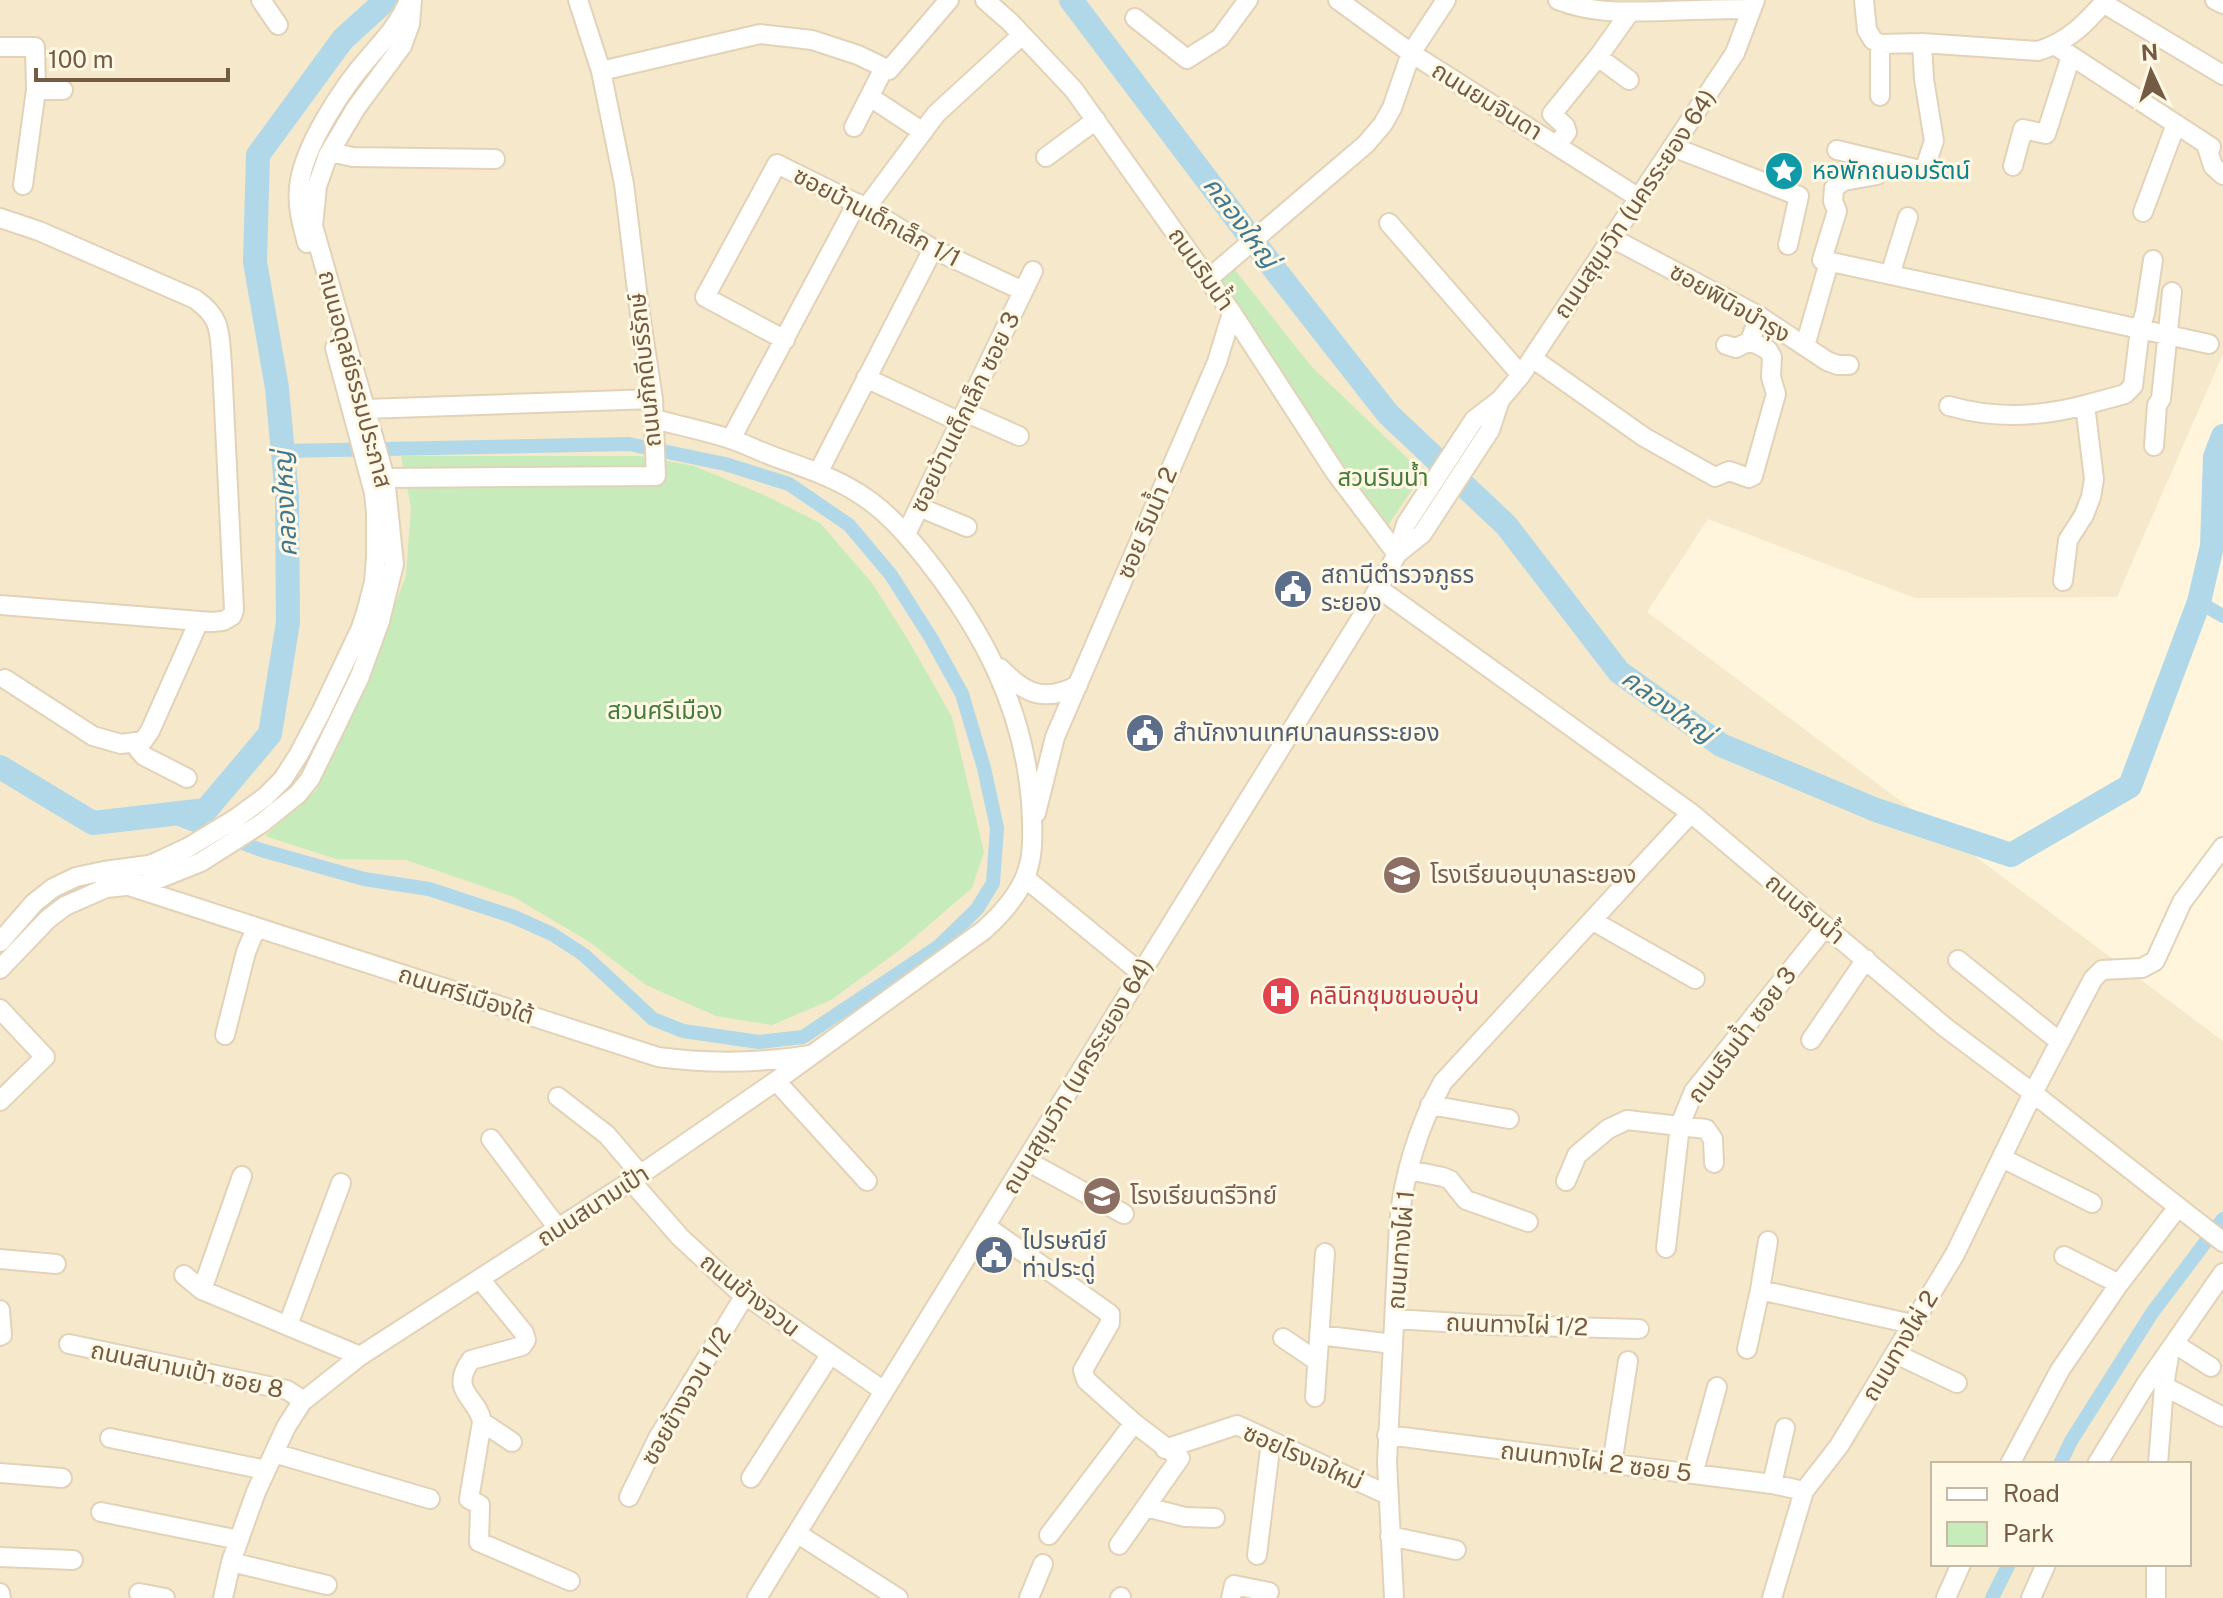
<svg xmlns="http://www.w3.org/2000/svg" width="2223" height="1598" viewBox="0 0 2223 1598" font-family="'Public Sans','Noto Sans Thai',sans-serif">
<rect width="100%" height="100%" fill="#fef5dc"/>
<path fill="#f6e8ca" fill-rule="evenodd" d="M0 0H2223V354L2117 597 1915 598 1708 519 1647 612 2223 1041V1598H0ZM1933 1464H2189V1564H1933Z"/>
<path fill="#c8ebbb" d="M1232 266 1311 366 1423 473 1385 530 1214 280Z
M401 456H640L694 466 764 495 820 523 872 583 910 643 952 717 984 852 972 888 901 949 831 1000 772 1025 716 1016 646 985 588 941 514 897 406 860 336 859 265 836 316 791 352 712 406 576 411 508Z"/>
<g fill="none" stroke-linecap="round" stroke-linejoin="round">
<path stroke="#b0d8e8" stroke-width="14" d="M2212 546 2223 541
M2199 602 2223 616
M165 814 261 850 364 879 429 889 514 917 552 934 584 955 653 1019 683 1031 759 1042 803 1037 939 946 977 909 993 883 997 828 984 768 962 694 931 638 891 575 849 525 789 484 725 464 629 444 283 451
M2060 1464 2071 1441 2152 1313 2223 1219
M1992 1598 2009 1564"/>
<path stroke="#b0d8e8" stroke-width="24" d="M1071 0 1279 275 1388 414 1506 525 1619 672 1721 745 1876 810 2011 855 2130 786 2199 602 2212 546 2215 457 2223 436
M0 767 93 823 206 810 270 734 288 622 287 497 277 388 255 262 258 155 343 39 386 0"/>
<defs>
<path id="minor" d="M261 0 278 25
M985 0 1010 22 1074 90 1232 313 1335 472 1397 554
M1338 0 1411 53 1639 198
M1558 0C1592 14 1628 12 1664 11 1693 10 1723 9 1752 9
M1864 0 1867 30 1873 40 1880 44 1922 43 2038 51C2068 42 2086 23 2106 0
M2215 0 2223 4
M2103 3 2223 75
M1135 18 1187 59 1220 38 1248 0
M1880 44V96
M2056 46 2211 147
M0 47H35L36 90 23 185
M1598 57 1629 80
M601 71 760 34 812 40 858 55 889 70 949 0
M36 90H63
M870 97 923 132
M854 127 884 68
M2206 144 2213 166 2223 175
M1557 145 1567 132 1565 126 1552 114 1598 57 1630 12
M1673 147 1799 196 1788 245
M1837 150 1924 171 1934 141 1924 79 1922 43
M330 152 353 157 495 159
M1046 157 1096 120
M1887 163 1877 175 1844 181 1834 188 1833 201 1837 211 1822 260 2209 344
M2013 166 2023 129 2046 134 2071 56
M866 208 936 114 1022 35
M2143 212 2176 124
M0 218 39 231 195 299C223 319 219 333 222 365L234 610 232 616 223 621 212 622 0 605
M1389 223 1521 375
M1612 238 1759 316 1827 361 1838 365H1849
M307 243C302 224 297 207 299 188 302 148 344 85 371 55 385 39 398 25 407 5
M1890 275 1908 217
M1208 279 1366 144 1383 124 1392 108 1411 53 1446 0
M785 340 705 297 777 164 866 208 933 249 1023 291
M1726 345 1736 348 1750 341
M1805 346 1829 262
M1532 358 1644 437 1715 477 1729 471 1749 478 1753 476 1776 394 1771 377 1772 357 1768 350 1750 341 1759 316
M866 378 960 422
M1949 406C1994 419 2040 417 2085 405
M365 409 653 399
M965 412 1019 436
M731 439 857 203
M2154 446 2157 405 2161 399 2172 292
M818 473 933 249
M385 478 656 476 653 399 639 307 624 184 601 71 578 0
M919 507 967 527
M906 534 1033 271
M1397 554 1422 534 1490 430 1500 400
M2063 581 2068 540 2084 515 2091 497 2094 479 2085 405 2125 394 2133 386 2140 329 2145 313 2153 260
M1378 588 1691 813 1946 1028 2033 1093 2223 1242
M1000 668C1025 694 1045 703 1078 685
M5 679 93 736 121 744 143 741 150 731 199 621
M138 742V749L144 756 187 778
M1036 813 1055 737 1217 362 1232 313
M1025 878 1141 973
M132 887 658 1057C709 1064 760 1063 811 1055
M1593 921 1695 979
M0 942 34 903 53 888 76 877 104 871 149 865 159 861 189 847 235 819 265 797 283 779 299 754 321 712 361 628 367 609 374 582 376 557V513L374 493 335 348
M1958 960 2060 1042
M0 969 48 919 65 906 106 888 146 884 201 862 262 823 298 794 310 779 337 724 360 676 380 621 394 564 385 478 313 226 317 186 328 155 356 108 402 46 410 24 412 0
M0 1009 45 1057 0 1101
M225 1035 246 952 256 928
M1811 1040 1866 959
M776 1081 867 1181
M558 1097 607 1135 641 1175
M1430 1105 1509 1119
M491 1139 557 1227
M2002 1158 2092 1203
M1027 1161 1124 1214
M1409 1170 1443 1177 1450 1180 1466 1200 1528 1222
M631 1181 680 1237 735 1288 884 1391
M1566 1181 1577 1155 1608 1129 1627 1120 1706 1129 1713 1139 1714 1163
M986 1226 1110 1314V1323L1083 1370 1086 1380 1134 1423 1180 1458 1119 1545
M1666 1248 1680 1125 1694 1091 1826 926
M2064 1256 2119 1284
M0 1259 56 1264
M184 1275 202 1290 360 1356
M480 1279 524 1333 526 1340 522 1346 471 1360C448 1392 478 1397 482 1422L469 1499 480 1505 479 1542 570 1581
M202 1290 242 1176
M1760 1290 1912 1324
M0 1310 2 1335 0 1336
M1395 1319 1492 1325 1639 1329
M288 1325 341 1183
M1319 1335 1393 1344
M1283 1338 1317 1361
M69 1344 287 1390 298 1397 302 1402
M2175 1344 2211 1367
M1747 1349 1760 1290 1768 1241
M1896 1354 1957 1383
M2164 1386 2223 1417
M1315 1397 1325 1253
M482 1422 512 1442
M1387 1435 1772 1484 1804 1491
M110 1438 266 1470
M1165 1449 1237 1425 1388 1495
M274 1453 430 1499
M1612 1464 1628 1361
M2010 1464 2060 1370 2119 1284 2178 1207
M2097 1464 2146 1384 2223 1273
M2158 1464 2164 1386 2169 1356
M0 1473 62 1478
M1693 1474 1717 1387
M751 1478 830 1355
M1772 1484 1785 1428
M629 1497 658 1438 745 1295
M1146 1507 1185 1517 1215 1518
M101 1512 239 1540
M798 1534 898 1598
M1049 1535 1134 1423
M1390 1536 1456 1550
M1257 1555 1271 1441
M0 1557 73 1560
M231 1562 327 1585
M0 1593 1 1598
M139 1593 165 1598
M223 1598 231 1562 256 1492 286 1427 302 1402 360 1356 631 1181 776 1081 984 930C1004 912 1025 888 1030 861 1034 842 1032 820 1031 801 1023 707 984 633 927 560 907 535 886 510 858 493 833 477 803 467 775 457 758 451 742 442 724 437 701 430 677 425 654 419
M757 1598 1141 973 1368 607 1397 554 1406 524 1474 420 1500 400 1521 375 1735 53 1755 0
M1029 1598 1043 1564
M1120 1598 1121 1597
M1231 1598 1234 1585 1269 1592
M1394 1598 1387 1462 1399 1224C1403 1176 1419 1124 1443 1082L1691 813
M1772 1598 1804 1491 1839 1446 1955 1254 2033 1093 2093 979 2102 970 2142 968 2155 961 2182 902 2223 847
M1946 1598 1961 1564
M2031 1598 2046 1564
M2156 1598V1564"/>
</defs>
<use href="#minor" stroke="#e2d2b8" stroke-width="22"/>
<use href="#minor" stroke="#fff" stroke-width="18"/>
</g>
<defs>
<symbol id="sight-disc" viewBox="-11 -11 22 22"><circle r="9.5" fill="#0f9aa8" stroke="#fff8e4"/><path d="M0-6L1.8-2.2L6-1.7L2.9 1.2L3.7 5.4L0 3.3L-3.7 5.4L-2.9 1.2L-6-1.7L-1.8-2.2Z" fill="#fff"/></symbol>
<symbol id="civic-disc" viewBox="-11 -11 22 22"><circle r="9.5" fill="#5c6f8a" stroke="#fff8e4"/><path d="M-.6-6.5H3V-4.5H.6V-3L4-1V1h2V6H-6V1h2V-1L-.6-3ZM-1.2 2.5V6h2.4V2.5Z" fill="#fff"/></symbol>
<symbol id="school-disc" viewBox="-11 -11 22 22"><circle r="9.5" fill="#8d6e63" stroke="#fff8e4"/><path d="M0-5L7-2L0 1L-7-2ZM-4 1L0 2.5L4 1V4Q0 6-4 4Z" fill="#fff"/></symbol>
<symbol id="hospital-disc" viewBox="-11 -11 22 22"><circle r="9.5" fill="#e0444e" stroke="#fff8e4"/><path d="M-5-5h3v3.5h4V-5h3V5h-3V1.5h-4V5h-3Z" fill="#fff"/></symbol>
</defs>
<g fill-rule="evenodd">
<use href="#sight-disc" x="1762" y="149" width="44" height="44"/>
<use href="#civic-disc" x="1271" y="567" width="44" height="44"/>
<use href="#civic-disc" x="1123" y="711" width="44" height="44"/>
<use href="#school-disc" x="1380" y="853" width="44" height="44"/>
<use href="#hospital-disc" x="1259" y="974" width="44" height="44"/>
<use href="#school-disc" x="1080" y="1174" width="44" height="44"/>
<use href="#civic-disc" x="972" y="1233" width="44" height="44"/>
</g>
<g text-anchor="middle" stroke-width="6" stroke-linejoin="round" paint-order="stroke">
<g font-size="24" fill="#745c44" stroke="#fff8e4">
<text transform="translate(1487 101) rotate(32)" y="8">ถนนยมจินดา</text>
<text transform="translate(1635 204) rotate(-56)" y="8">ถนนสุขุมวิท (นครระยอง 64)</text>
<text transform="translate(877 217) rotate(28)" y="8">ซอยบ้านเด็กเล็ก 1/1</text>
<text transform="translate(1201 269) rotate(55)" y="8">ถนนริมน้ำ</text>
<text transform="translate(1730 303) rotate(30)" y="8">ซอยพินิจบำรุง</text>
<text transform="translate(645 370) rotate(-96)" y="8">ถนนภักดีบริรักษ์</text>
<text transform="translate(355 379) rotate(75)" y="8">ถนนอดุลย์ธรรมประภาส</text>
<text transform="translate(965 412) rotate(-64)" y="8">ซอยบ้านเด็กเล็ก ซอย 3</text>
<text transform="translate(1147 523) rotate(-67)" y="8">ซอย ริมน้ำ 2</text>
<text transform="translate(1805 909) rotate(40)" y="8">ถนนริมน้ำ</text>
<text transform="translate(466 995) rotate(18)" y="8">ถนนศรีเมืองใต้</text>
<text transform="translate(1742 1035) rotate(-53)" y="8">ถนนริมน้ำ ซอย 3</text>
<text transform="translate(1078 1076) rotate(-59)" y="8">ถนนสุขุมวิท (นครระยอง 64)</text>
<text transform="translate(593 1206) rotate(-33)" y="8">ถนนสนามเป้า</text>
<text transform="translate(1401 1250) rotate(-85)" y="8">ถนนทางไผ่ 1</text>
<text transform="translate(750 1295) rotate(38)" y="8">ถนนข้างจวน</text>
<text transform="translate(1517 1325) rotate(2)" y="8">ถนนทางไผ่ 1/2</text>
<text transform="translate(1900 1346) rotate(-59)" y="8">ถนนทางไผ่ 2</text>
<text transform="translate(187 1370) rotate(12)" y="8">ถนนสนามเป้า ซอย 8</text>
<text transform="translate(686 1396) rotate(-60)" y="8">ซอยข้างจวน 1/2</text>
<text transform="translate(1303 1457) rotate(24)" y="8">ซอยโรงเจใหม่</text>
<text transform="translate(1596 1462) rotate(7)" y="8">ถนนทางไผ่ 2 ซอย 5</text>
</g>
<g font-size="24" fill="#0d838f" stroke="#fff8e4" text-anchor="start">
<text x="1812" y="179">หอพักถนอมรัตน์</text>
</g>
<g font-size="24" fill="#457b3b" stroke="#fff8e4">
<text x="1383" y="486">สวนริมน้ำ</text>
<text x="665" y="719">สวนศรีเมือง</text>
</g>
<g font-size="24" fill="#4e5e75" stroke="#fff8e4" text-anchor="start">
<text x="1321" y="583">สถานีตำรวจภูธร<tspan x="1321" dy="28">ระยอง</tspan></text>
<text x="1173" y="741">สำนักงานเทศบาลนครระยอง</text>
<text x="1022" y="1249">ไปรษณีย์<tspan x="1022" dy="28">ท่าประดู่</tspan></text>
</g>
<g font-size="24" fill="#785e54" stroke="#fff8e4" text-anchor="start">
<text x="1430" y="883">โรงเรียนอนุบาลระยอง</text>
<text x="1130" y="1204">โรงเรียนตรีวิทย์</text>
</g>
<g font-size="24" fill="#be3a42" stroke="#fff8e4" text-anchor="start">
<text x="1309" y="1004">คลินิกชุมชนอบอุ่น</text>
</g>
<g font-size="26" font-style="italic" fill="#3f7891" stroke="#fff8e4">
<text transform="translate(1241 222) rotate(53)" y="9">คลองใหญ่</text>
<text transform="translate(285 504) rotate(-93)" y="9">คลองใหญ่</text>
<text transform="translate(1668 706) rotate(36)" y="9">คลองใหญ่</text>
</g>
</g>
<rect x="1931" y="1462" width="260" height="104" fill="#fff8e4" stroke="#c7baa4" stroke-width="2"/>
<rect x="1947" y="1488" width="40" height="12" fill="#ffffff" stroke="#c7baa4" stroke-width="2"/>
<text x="2003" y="1502" font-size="24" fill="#745c44">Road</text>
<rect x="1947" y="1522" width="40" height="24" fill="#c8ebbb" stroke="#c7baa4" stroke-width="2"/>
<text x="2003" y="1542" font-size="24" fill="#745c44">Park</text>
<g transform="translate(2151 72) rotate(356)" stroke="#fff8e4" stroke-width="6" paint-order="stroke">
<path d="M0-6L14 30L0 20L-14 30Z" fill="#745c44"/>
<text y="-12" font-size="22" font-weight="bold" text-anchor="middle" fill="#745c44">N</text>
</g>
<path d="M36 68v12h192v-12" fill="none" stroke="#745c44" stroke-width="4"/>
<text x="48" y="68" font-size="24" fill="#745c44" stroke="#fff8e4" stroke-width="6" paint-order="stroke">100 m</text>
</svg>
